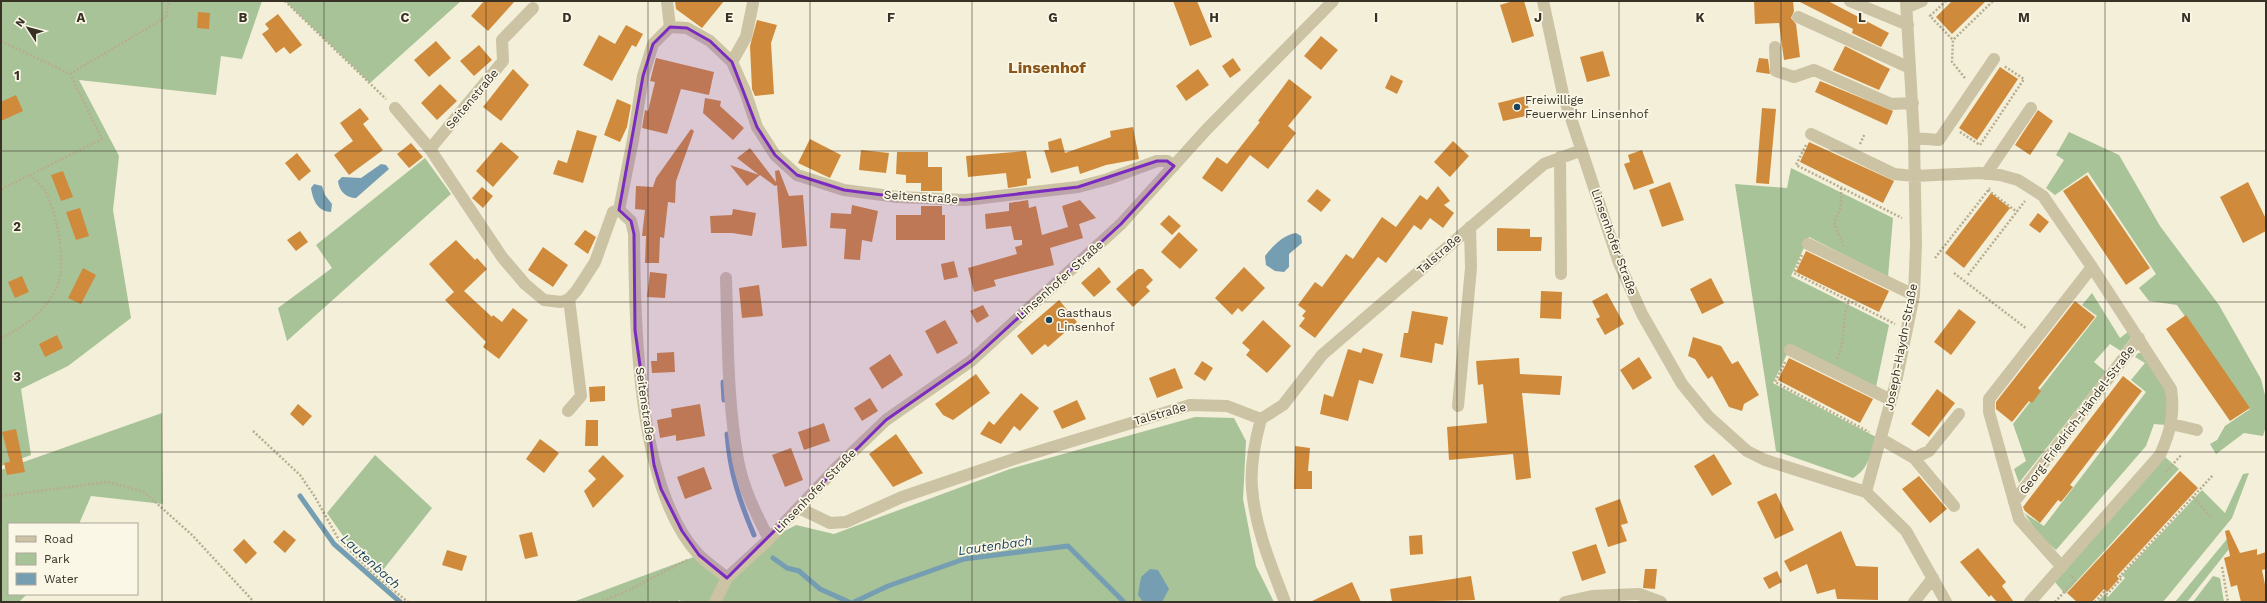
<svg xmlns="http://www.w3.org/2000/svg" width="2267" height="603" viewBox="0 0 2267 603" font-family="'Work Sans',sans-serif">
<rect width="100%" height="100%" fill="#f3efd9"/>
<path fill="#a8c398" d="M1 1H262L242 59 221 56 216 95 79 80 119 156 113 210 131 318 68 366 21 389 31 455 1 466Z
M285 1H461L370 83Z
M2069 132 2119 155 2160 226 2219 305 2261 379 2266 399V426L2263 436 2244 433 2216 454 2210 444 2217 440 2225 426 2250 409 2177 305 2149 301 2139 288 2156 274 2088 172 2055 195 2046 188 2064 160 2056 155Z
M425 158 451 194 287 341 278 308 332 268 316 245Z
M1791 168 1893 218 1888 277 1809 237 1791 276 1889 325 1876 387 1791 346 1773 383 1876 437C1871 453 1869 469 1853 478L1776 451 1735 184 1787 188Z
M2092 293 2120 338 2129 331 2131 338 2121 351 2110 344 2094 362 2106 372 2019 483 2014 469 2026 461 2013 424 2097 316 2082 305Z
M2138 353H2145C2161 378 2173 395 2166 425L2154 424 2146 446 2056 550 2040 536 2024 513 2044 526 2146 392 2131 380 2145 363 2135 357Z
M162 413 163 504 91 496 79 524H9V594H27L19 602H1V470Z
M1195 417 1234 418 1246 441 1243 499 1256 566 1274 602H681L680 600 676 602H573L699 555 727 578 769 539 796 525 834 534 1010 469Z
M375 455 432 508 379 575 346 540 327 513Z
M2165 457 2179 469 2065 594 2055 582Z
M2249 473 2232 518 2163 602H2097L2105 594 2108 597 2125 578 2122 575 2202 490 2225 513 2243 474Z
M2227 539 2233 544 2187 602H2175Z
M2213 576 2220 578 2224 602H2193Z"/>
<path fill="#769eb3" d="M381 164 386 165 389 169 356 198C346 198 339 191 338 181L342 177 361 178Z
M314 184 322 186 325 195 332 204 331 212C317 211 313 200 311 188Z
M1296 233 1301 236 1302 243 1289 254V267L1284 272 1275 271 1266 265 1265 256C1273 246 1283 235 1296 233Z
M1150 569 1158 570 1169 589 1162 602H1143L1138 595 1141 577Z"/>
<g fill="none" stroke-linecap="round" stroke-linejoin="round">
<path stroke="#769eb3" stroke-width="5" d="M723 382 724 400
M727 434C730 472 739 500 754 535
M300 496 334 544 400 602
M773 558 787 568 799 571 820 589 849 602
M854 602 888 586 964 559 1068 546 1124 602"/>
</g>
<path fill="#cf8b3b" d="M484 1H515L488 31 471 16Z
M675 1H724L702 28 676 9Z
M1173 1H1197L1212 37 1190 46Z
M1513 1H1524L1534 36 1512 43 1500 5Z
M1754 1H1793L1794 11 1791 18 1796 24 1800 57 1784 60 1779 23 1755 24Z
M1798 1H1828L1889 33 1881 47 1852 33 1853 29Z
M1952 1H1986L1952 34 1936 17Z
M198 12 210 13 209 29 197 28Z
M278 14 302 45 290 54 284 47 276 53 262 34 269 29 265 24Z
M757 20 777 25 771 43 774 94 755 96 752 89 750 46Z
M626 25 643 34 636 47 632 45 612 81 583 65 599 35 615 44Z
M1321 36 1338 50 1321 70 1304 56Z
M436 41 451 58 429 77 414 60Z
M479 45 492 60 474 76 460 61Z
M1845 46 1890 69 1879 90 1833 70Z
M1603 51 1610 76 1587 82 1580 57Z
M656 58 714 72 709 95 681 89 667 134 642 128 645 110 648 111 655 82 650 81Z
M1233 58 1241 70 1230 78 1222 66Z
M1759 58 1768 59 1770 74 1756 72Z
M2000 67 2018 79 1977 140 1959 128Z
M513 69 529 85 501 121 483 107Z
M1198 69 1209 85 1186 101 1176 86Z
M1391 75 1403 81 1397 94 1385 88Z
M1289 79 1312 97 1288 126 1296 133 1268 169 1250 155 1222 192 1202 178 1217 157 1227 164 1260 122 1258 121Z
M1820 81 1893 111 1887 125 1815 92Z
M440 84 457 101 437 120 421 103Z
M16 95 23 111 1 121V102Z
M1526 96 1530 115 1503 121 1498 103Z
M705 98 721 101 720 106 744 128 733 140 703 113Z
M617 99 631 105 627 127 620 142 604 135Z
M360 108 369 119 363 124 383 150 349 175 334 155 353 141 340 123Z
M1762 108 1776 109 1769 184 1756 183Z
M2038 110 2053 121 2030 155 2015 145Z
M1133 127 1139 159 1106 165 1080 174 1078 166 1051 173 1044 150H1049L1048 142 1061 138 1065 153 1111 137 1110 131Z
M691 129 694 131 676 181 675 203 668 202 664 238 660 237 659 263H645L646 236H642L645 210 635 209 636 186 653 187 656 178Z
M577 130 597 136 583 183 553 174 558 160 567 163Z
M810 139 841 155 830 178 798 163Z
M1453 141 1469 156 1450 177 1434 162Z
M501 142 519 157 493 187 476 171Z
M1809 142 1894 181 1883 203 1800 162Z
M411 143 423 157 409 168 397 154Z
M750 148 776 182 775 171 779 170 789 196 803 195 807 246 782 248 777 185 775 186 760 175 747 186 730 165 759 175 737 158Z
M861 150 889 153 886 173 859 170Z
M1642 150 1654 183 1634 190 1624 164 1630 162 1628 155Z
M1026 151 1031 178 1027 179V185L1008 188 1006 173 968 177 966 156Z
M897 152H928V167H942V191H921V183H906V175L896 174Z
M297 153 311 171 299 181 285 163Z
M63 171 73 197 61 201 51 175Z
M2087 175 2150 268 2126 285 2063 191Z
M1670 182 1684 220 1662 227 1649 190Z
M2248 182 2266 219V231L2243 243 2220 197Z
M1438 186 1450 201 1444 205 1454 213 1443 228 1430 218 1421 230 1414 225 1386 263 1378 257 1315 338 1299 326 1305 318 1302 316 1306 311 1298 305 1315 282 1322 287 1346 254 1353 259 1382 217 1396 227 1420 195 1427 200Z
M482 187 493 196 483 208 472 198Z
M1317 189 1331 200 1321 212 1307 201Z
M1991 193 2010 208 1964 268 1945 253Z
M1028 200 1029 208 1036 206 1042 235 1068 227 1062 206 1080 200 1096 218 1079 224 1083 238 1050 248 1054 265 994 280 996 286 974 292 968 268 1017 254 1015 247 1022 245V240H1014L1011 226 986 229 985 214 1009 211V203Z
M852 205 878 211 872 242 862 240 860 260 844 259 846 229 830 228 831 213 851 214Z
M921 206H942V215H945V240H896V215H921Z
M80 208 89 236 76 240 66 212Z
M733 209 756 213 752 236 732 233H711L710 216 732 215Z
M2038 213 2049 222 2040 233 2029 225Z
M1169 215 1181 226 1172 235 1160 224Z
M1497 228 1530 229V237H1542L1541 251H1497Z
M585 230 596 237 588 254 574 244Z
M300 231 308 242 296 251 287 240Z
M1179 232 1198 250 1180 269 1161 252Z
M456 240 475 260 477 258 487 269 464 291 492 317 493 315 502 322 513 308 528 320 499 359 483 347 486 342 445 300 454 292 429 264Z
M543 247 568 265 553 287 528 270Z
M1806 251 1889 291 1879 312 1796 272Z
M954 261 958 277 944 280 941 264Z
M1099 267 1111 282 1094 297 1081 283Z
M1244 267 1265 288 1242 312 1238 308 1232 315 1215 298Z
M83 268 96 275 81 304 68 298Z
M1138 269H1143L1153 280 1146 287 1150 291 1133 307 1116 289Z
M650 272 667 274 665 298 647 297Z
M22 276 29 292 15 298 8 282Z
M1711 278 1724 303 1702 314 1690 289Z
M759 285 763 316 742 318 739 288Z
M1541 291 1562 292 1561 319 1540 318Z
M1607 293 1624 324 1605 335 1596 319 1600 317 1592 301Z
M1059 300 1077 322 1048 347 1045 344 1032 355 1017 336Z
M2075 301 2095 317 2038 388 2041 391 2032 403 2029 401 2012 422 1996 409V402Z
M983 305 989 316 977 323 970 311Z
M1959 309 1976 322 1951 355 1934 342Z
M1412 311 1448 317 1443 345 1435 343 1432 363 1400 357 1404 333H1408Z
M2186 315 2250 408 2230 421 2166 329Z
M945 320 958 343 937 354 925 331Z
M1263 320 1291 346 1267 373 1246 355 1250 350 1242 343Z
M57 335 63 348 45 357 39 344Z
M1693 337 1721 346 1732 364 1738 361 1759 395 1744 404 1742 411 1729 407 1712 376 1708 379 1695 359 1688 356Z
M1363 348 1383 354 1373 384 1359 380 1348 421 1320 414 1324 394 1333 397 1348 349 1361 353Z
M674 352 675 372 652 373 651 361H657V353Z
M890 354 903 375 882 389 869 368Z
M1639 357 1652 378 1633 390 1620 370Z
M1519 358 1520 374 1562 376 1560 395 1522 393 1531 478 1516 480 1513 454 1449 460 1447 427 1487 423 1483 384 1478 385 1476 361Z
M1789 358 1873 399 1860 423 1778 380Z
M1202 361 1213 368 1205 381 1194 374Z
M1175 368 1183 388 1157 398 1149 378Z
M976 374 990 393 953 420 943 415 935 404Z
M2123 376 2142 391 2070 485 2073 487 2061 502 2058 500 2040 523 2025 511 2023 507Z
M605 386V401L590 402 589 387Z
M1937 389 1955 403 1929 437 1911 424Z
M1021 393 1039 408 1020 431 1014 426 1001 444 980 434 989 421 994 425Z
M870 398 878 411 862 421 854 408Z
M1077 400 1086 419 1062 429 1053 411Z
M298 404 312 416 303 426 290 414Z
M700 404 705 436 676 441V435L660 438 657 420 672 417 671 409Z
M586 420H598V446H585Z
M824 423 830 441 804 450 798 432Z
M16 429 25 472 7 475 4 463 10 462 2 432Z
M896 434 923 473 893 487 869 454Z
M540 439 559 453 544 473 526 459Z
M1295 446 1310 448 1308 471H1312V489H1294Z
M791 448 803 480 785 487 772 455Z
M1714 454 1732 484 1712 496 1694 466Z
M603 455 624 476 593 508 584 491 596 479 588 471Z
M704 467 712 489 685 499 677 477Z
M2180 471 2198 488 2117 576 2119 579 2107 592 2104 589 2092 602H2077L2067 593Z
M1919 476 1947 509 1930 523 1902 489Z
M1776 493 1794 530 1775 539 1757 502Z
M1620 499 1628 523 1621 525 1627 541 1608 547 1595 508Z
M284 530 296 540 285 553 273 542Z
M2229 530 2240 553 2257 549V555L2266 552V569L2262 570 2266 589V602H2241L2237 585 2231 587 2224 558 2230 556 2225 531Z
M1841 531 1856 566 1878 567V600L1837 599 1835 589 1817 594 1807 564 1790 572 1784 561Z
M532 532 538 556 525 559 519 535Z
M1422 535 1423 554 1410 555 1409 536Z
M244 539 257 553 246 564 233 550Z
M1596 544 1606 573 1582 581 1572 552Z
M1978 548 2006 582 2002 586 2014 602H1997L1991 595 1989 597 1960 562Z
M447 550 467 556 462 571 442 565Z
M1645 569H1657L1655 589 1643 588Z
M1777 571 1782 582 1769 589 1763 578Z
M1471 576 1475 600 1392 602 1390 589Z
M1352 582 1361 602H1310Z"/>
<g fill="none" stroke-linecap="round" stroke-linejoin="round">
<path stroke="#b8ad8e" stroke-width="2.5" stroke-dasharray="2 2" stroke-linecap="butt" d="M285 1 386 99
M1946 1 1930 16 1953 40
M1 41 70 74 102 139 30 175
M70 74 166 17 169 1
M1965 78 1952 62 1953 40 1993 1
M1960 132 1980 145 2024 79 2004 66
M1860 144 1865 133
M1806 145 1796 165 1902 218
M1841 188V207L1834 223 1844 246
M1 189 30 175C35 180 42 185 45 191 57 212 67 264 57 287 47 310 23 328 1 338
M1988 190 2017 212
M1802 255 1794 273 1895 324
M1935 258 1990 188
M1954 273 2027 329
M1968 275 2025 201
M1837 359C1846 341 1841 320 1849 301
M1785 362 1775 382 1869 432
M253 431 300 475 315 497 339 540 377 577 408 602
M2166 472 2182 454
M1 496 108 482 144 492 192 535 254 602
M2193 497 2212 518
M2222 567 2228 602
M599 602 625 592 687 560
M2055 602 2075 580 2070 575
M2095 602 2104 592 2107 594 2122 578 2120 576 2213 475"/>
<path stroke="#ccc2a4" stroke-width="12" d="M667 1 670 27
M1543 1 1563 94 1619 263 1642 314 1682 384 1709 417 1747 451 1765 460 1866 492 1906 531 1946 602
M1850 1 1908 25
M1908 7 1922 1
M1798 17 1910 68
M1775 47 1776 71 1794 77 1814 70 1891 104 1913 103
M732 62 746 37 753 3
M395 108 430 149 502 257 525 284 544 300 561 302 569 299 577 290 595 262 613 212 619 210
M1811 134 1894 174 1914 176 1979 173 2000 175 2018 180 2043 196 2092 267 2171 389C2175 414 2170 433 2160 455L2030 602
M1914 138 1939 140 1994 59
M430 149 503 61 502 40 533 8
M1560 157 1561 274
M1986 174 2031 108
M1808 244 1914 295
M726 278C728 338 727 400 738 460 743 488 756 514 769 539
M1790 350 1891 400
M1458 406 1471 268 1470 227
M568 411 581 396 569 299
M1261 419C1255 441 1250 465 1252 488 1255 528 1271 565 1285 602
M2171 424 2197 430
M1881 439 1914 458 1954 506
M1914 458 1929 451 1959 414
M1866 492 1896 382 1914 295 1916 244 1914 138 1906 1
M2014 502 2139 338
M799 508 830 523 846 522 902 497 1017 458 1190 405 1227 406 1261 419 1283 405 1322 355 1544 164 1582 150
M2062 567 2019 519 1989 412V399L2092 267
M727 578C718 570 707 563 699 555 636 489 635 321 634 234L631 221 619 210 633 140 643 76 653 44 670 27 687 28 710 41 732 62 745 91 757 127 775 155 797 175 844 190 898 197 965 200 1078 187 1108 179 1157 161H1167L1174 166
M715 602 727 578 769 539 836 468 886 420 971 361 1121 224 1207 129 1333 1
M1565 602 1592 596 1639 594 1661 602
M1914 602 1933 578"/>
</g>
<path fill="#7b2cbf" fill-opacity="0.2" stroke="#7b2cbf" stroke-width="3" stroke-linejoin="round" d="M670 27 687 28 710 41 732 62 757 127 775 155 797 175 844 190 898 197 965 200 1078 187 1157 161H1167L1174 166 1121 224 971 361 886 420 727 578 699 555 682 531 661 489 654 465 635 330 634 234 631 221 619 210 643 76 653 44Z"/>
<path fill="none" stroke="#373126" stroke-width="1" stroke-opacity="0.55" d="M162 1V602M324 1V602M486 1V602M648 1V602M810 1V602M972 1V602M1134 1V602M1295 1V602M1457 1V602M1619 1V602M1781 1V602M1943 1V602M2105 1V602M1 151H2266M1 302H2266M1 452H2266"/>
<g fill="#19445c" stroke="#fbf7e6" stroke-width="1.5">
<circle cx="1517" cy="107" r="4"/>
<circle cx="1049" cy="320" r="4"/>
</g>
<g text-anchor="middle" stroke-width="3.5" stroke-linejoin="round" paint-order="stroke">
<g font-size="12" fill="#373126" stroke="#fbf7e6">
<text transform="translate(472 99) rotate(-50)" y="4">Seitenstraße</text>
<text transform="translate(921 197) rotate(4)" y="4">Seitenstraße</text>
<text transform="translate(1614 242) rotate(70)" y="4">Linsenhofer Straße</text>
<text transform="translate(1439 254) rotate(-41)" y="4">Talstraße</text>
<text transform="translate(1060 280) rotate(-42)" y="4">Linsenhofer Straße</text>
<text transform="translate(1901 347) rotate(-79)" y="4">Joseph-Haydn-Straße</text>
<text transform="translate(645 404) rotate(82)" y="4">Seitenstraße</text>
<text transform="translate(1160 414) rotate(-16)" y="4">Talstraße</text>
<text transform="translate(2077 420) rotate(-53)" y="4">Georg-Friedrich-Händel-Straße</text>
<text transform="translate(815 491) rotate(-46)" y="4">Linsenhofer Straße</text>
</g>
<g font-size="12" fill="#373126" stroke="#fbf7e6" text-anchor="start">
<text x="1525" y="104">Freiwillige<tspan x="1525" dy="14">Feuerwehr Linsenhof</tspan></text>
<text x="1057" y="317">Gasthaus<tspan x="1057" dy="14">Linsenhof</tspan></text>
</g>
<g font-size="13" font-style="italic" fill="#19445c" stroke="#fbf7e6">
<text transform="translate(995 545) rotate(-8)" y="5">Lautenbach</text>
<text transform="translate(371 561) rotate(42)" y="5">Lautenbach</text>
</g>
<g font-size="16" font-weight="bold" fill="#8c5619" stroke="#fbf7e6">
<text x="1047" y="73">Linsenhof</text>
</g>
</g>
<g font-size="13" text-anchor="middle" font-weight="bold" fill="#373126" stroke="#fbf7e6" stroke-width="3.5" stroke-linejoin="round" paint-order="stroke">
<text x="81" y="22">A</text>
<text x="243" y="22">B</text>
<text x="405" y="22">C</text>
<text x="567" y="22">D</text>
<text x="729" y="22">E</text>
<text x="891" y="22">F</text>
<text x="1053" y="22">G</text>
<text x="1214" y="22">H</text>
<text x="1376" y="22">I</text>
<text x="1538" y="22">J</text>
<text x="1700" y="22">K</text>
<text x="1862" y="22">L</text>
<text x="2024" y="22">M</text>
<text x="2186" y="22">N</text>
<text x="17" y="80">1</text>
<text x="17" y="231">2</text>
<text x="17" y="381">3</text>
</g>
<rect width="2267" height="603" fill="none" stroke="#373126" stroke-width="4"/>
<rect x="8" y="523" width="130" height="72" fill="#fbf7e6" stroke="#ada899"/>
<rect x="16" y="536" width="20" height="6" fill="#ccc2a4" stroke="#ada899"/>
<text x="44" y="543" font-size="12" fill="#373126">Road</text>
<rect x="16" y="553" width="20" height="12" fill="#a8c398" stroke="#ada899"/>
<text x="44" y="563" font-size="12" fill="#373126">Park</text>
<rect x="16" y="573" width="20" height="12" fill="#769eb3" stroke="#ada899"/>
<text x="44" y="583" font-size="12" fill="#373126">Water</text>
<g transform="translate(28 28) rotate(306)" stroke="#fbf7e6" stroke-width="3" paint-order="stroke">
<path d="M0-3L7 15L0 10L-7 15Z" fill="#373126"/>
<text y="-6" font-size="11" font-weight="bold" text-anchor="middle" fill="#373126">N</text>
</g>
</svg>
